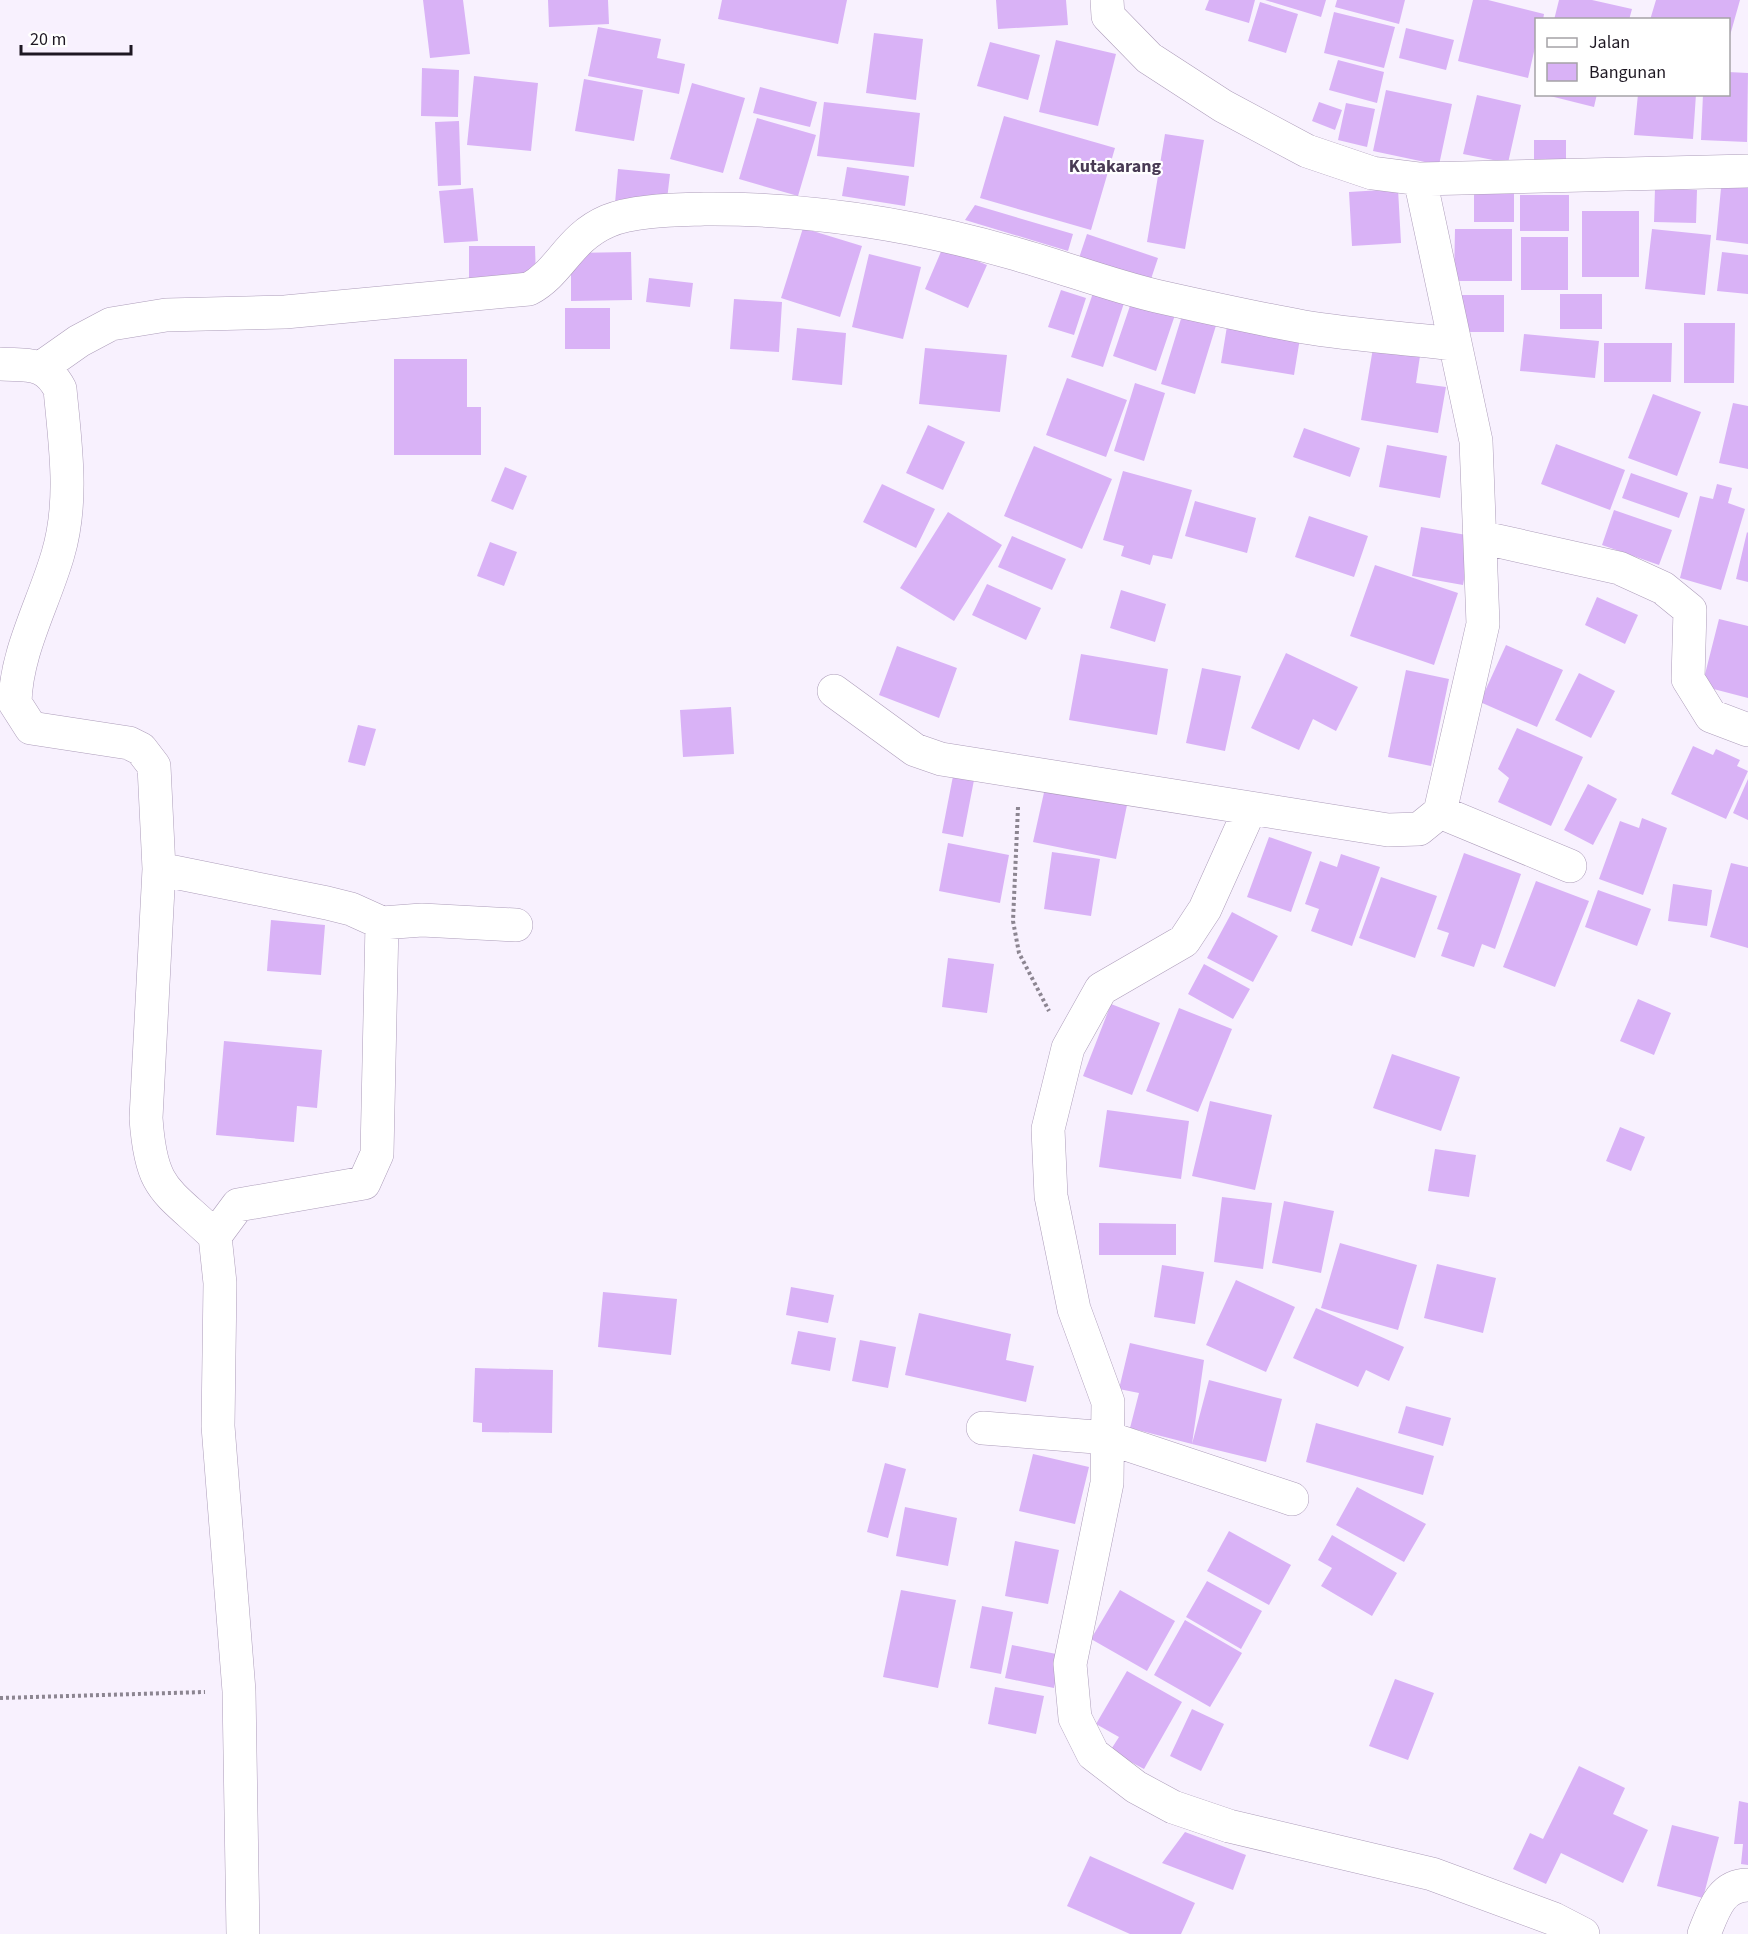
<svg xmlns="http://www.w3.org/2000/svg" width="1748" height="1934" viewBox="0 0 1748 1934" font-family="'Source Sans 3',sans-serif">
<rect width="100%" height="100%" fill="#f8f1fe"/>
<path fill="#d9b2f6" d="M423 0H463L470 54 430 58Z
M548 0H608L609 24 549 27Z
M722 0H847L838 44 718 19Z
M996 0H1066L1068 25 998 29Z
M1209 0H1255L1249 23 1205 10Z
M1265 0H1326L1321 17Z
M1337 0H1405L1399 24 1335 7Z
M1473 0H1488L1544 14 1543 20H1536V43L1528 78 1458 61Z
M1559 0H1592L1632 9 1629 20H1554Z
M1656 0H1740L1729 39 1728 20H1650Z
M1260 2 1298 14 1286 53 1248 41Z
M1334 12 1395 27 1384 68 1324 53Z
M598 27 661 39 657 58 685 64 679 94 588 76Z
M1406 28 1454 40 1446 70 1399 58Z
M874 33 923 39 916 100 866 93Z
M1056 40 1116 54 1098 126 1039 112Z
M990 42 1040 55 1028 100 977 86Z
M1338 60 1384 72 1377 103 1329 90Z
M422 68 459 70 458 117 421 116Z
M1728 72 1748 73 1747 142 1701 140 1703 94H1728Z
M474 76 538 83 531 151 467 145Z
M584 79 643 90 634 141 575 131Z
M692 83 745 98 723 173 670 159Z
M760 87 817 102 810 127 753 113Z
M1386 90 1452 104 1439 165 1373 151Z
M1542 94H1597L1594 107Z
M1638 94H1696L1693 139 1634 135Z
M1477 95 1521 105 1508 163 1463 154Z
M824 102 920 113 914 167 817 156Z
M1319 102 1342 110 1335 130 1312 121Z
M1346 103 1375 109 1367 147 1338 140Z
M1004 116 1115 148 1091 230 980 198Z
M757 118 816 135 798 196 739 179Z
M459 121 461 185 438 186 435 122Z
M1165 134 1204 140 1185 249 1147 242Z
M1534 140H1566V162H1534Z
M847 167 909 176 905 206 842 196Z
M618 169 670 174 666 208 615 203Z
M1722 178 1748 181V244L1716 240Z
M473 188 478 241 444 243 439 191Z
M1655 188 1697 190 1696 223 1654 222Z
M1398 189 1401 243 1352 246 1349 192Z
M1474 190H1514V222H1474Z
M1520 195H1569V231H1520Z
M975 205 1073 234 1068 251 965 220Z
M1582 211H1639V277H1582Z
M803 228 862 246 840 317 781 298Z
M1455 229H1512V281H1454Z
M1652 229 1711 235 1705 295 1645 289Z
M1087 234 1158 258 1150 282 1079 258Z
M1521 237H1568V290H1521Z
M469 246H535L536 280H469Z
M943 247 987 265 968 308 925 289Z
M631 252 632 300 571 301V253Z
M1722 252 1748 255V294L1717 291Z
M869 254 921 267 903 339 852 327Z
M649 278 693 283 690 307 646 302Z
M1061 290 1086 298 1074 335 1048 327Z
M1093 293 1124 303 1103 367 1071 357Z
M1560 294H1602V329H1560Z
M1461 295H1504V332H1461Z
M1133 297 1176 312 1156 371 1113 356Z
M734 299 782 302 779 352 730 349Z
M565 308H610V349H565Z
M1184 309 1218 319 1195 394 1161 384Z
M1228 320 1301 332 1294 375 1221 363Z
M1684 323H1735L1734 383H1684Z
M797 328 846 333 842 385 792 380Z
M1524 334 1599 341 1595 378 1520 371Z
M1604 343H1672L1671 382H1604Z
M925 348 1007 355 1000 412 919 404Z
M1373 348 1420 356 1416 383 1446 387 1438 433 1361 420Z
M394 359H467V407H481V455H394Z
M1067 378 1127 400 1106 457 1046 435Z
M1135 383 1165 393 1144 461 1114 451Z
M1653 394 1701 412 1677 476 1628 458Z
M1733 403 1748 406V469L1719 463Z
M928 425 965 442 943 490 906 473Z
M1304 428 1360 448 1350 477 1293 457Z
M1556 444 1625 470 1610 510 1541 484Z
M1387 445 1447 456 1440 498 1379 487Z
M1034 446 1112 479 1082 549 1004 516Z
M505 467 527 476 513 510 491 501Z
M1123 471 1192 490 1172 559 1153 555 1150 565 1121 556 1124 546 1103 540Z
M1631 473 1688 493 1679 518 1622 498Z
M882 484 935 509 916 548 863 522Z
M1717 484 1732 488 1728 503 1745 509 1721 590 1680 578 1700 496 1713 499Z
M1195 501 1256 518 1247 553 1185 536Z
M1614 510 1672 530 1659 565 1602 545Z
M948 512 1002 545 954 621 900 588Z
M1309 516 1368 536 1354 577 1295 557Z
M1421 527 1472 536 1463 585 1412 576Z
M1747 532 1748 533V582L1736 579Z
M1012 536 1066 559 1052 590 998 567Z
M490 542 517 552 504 586 477 576Z
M1375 565 1458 593 1434 665 1350 636Z
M987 584 1041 608 1026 640 972 615Z
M1121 590 1166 604 1155 642 1110 628Z
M1597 597 1638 615 1625 644 1585 625Z
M1719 619 1748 626V698L1702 686Z
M1506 645 1563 670 1537 727 1480 702Z
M897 646 957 668 939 718 879 695Z
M1286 653 1358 687 1336 731 1313 719 1299 750 1251 728Z
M1081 654 1168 669 1157 735 1069 720Z
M1202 668 1241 676 1225 751 1186 743Z
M1406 670 1449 679 1431 766 1388 757Z
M1579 673 1615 691 1591 738 1555 720Z
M731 707 734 754 683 757 680 710Z
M358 725 376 729 365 766 348 762Z
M1517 728 1583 757 1551 826 1498 802 1509 778 1498 769Z
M1693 746 1713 755 1716 749 1740 760 1737 766 1748 771 1726 819 1671 794Z
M953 776 974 780 963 837 942 833Z
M1748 779V820L1733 813Z
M1588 784 1617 799 1593 845 1564 830Z
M1045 788 1127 805 1116 859 1033 842Z
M1642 818 1667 828 1643 895 1599 879 1620 821 1639 828Z
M1269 837 1312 852 1291 912 1247 897Z
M948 843 1009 855 1000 903 939 891Z
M1052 852 1100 859 1091 916 1044 909Z
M1464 853 1521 874 1495 949 1482 944 1474 967 1441 956 1449 933 1437 929Z
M1341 854 1380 867 1352 946 1311 931 1319 909 1305 904 1320 861 1337 867Z
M1731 863 1748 867V948L1710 937Z
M1381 877 1437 896 1415 958 1359 938Z
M1536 881 1589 901 1555 987 1503 967Z
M1673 884 1712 890 1707 926 1668 921Z
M1598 890 1651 909 1637 946 1585 927Z
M1232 912 1278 936 1253 982 1207 958Z
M271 920 325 925 321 975 267 971Z
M948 958 994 964 987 1013 942 1007Z
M1204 964 1250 989 1233 1019 1188 994Z
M1638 999 1671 1013 1654 1055 1620 1041Z
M1111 1004 1160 1023 1132 1095 1083 1076Z
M1179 1008 1232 1029 1198 1112 1146 1091Z
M224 1041 322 1050 317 1108 297 1106 294 1142 216 1135Z
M1392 1054 1460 1077 1441 1131 1373 1108Z
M1210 1101 1272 1115 1255 1190 1192 1176Z
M1107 1110 1189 1121 1181 1179 1099 1167Z
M1620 1127 1645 1137 1631 1171 1606 1161Z
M1435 1149 1476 1155 1469 1197 1428 1191Z
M1222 1197 1272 1203 1263 1269 1214 1262Z
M1284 1201 1334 1211 1321 1273 1272 1263Z
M1099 1223 1176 1224V1255H1099Z
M1340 1243 1417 1265 1398 1330 1321 1308Z
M1437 1264 1496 1278 1483 1333 1424 1318Z
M1162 1265 1204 1272 1195 1324 1154 1317Z
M1236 1280 1295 1307 1266 1372 1206 1345Z
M791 1287 834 1295 828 1323 786 1315Z
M603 1292 677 1299 671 1355 598 1347Z
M1316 1308 1404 1347 1389 1381 1366 1370 1358 1387 1293 1358Z
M919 1313 1011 1334 1006 1360 1034 1366 1026 1402 905 1375Z
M798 1331 836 1338 830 1371 791 1364Z
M860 1340 896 1347 888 1388 852 1381Z
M1130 1343 1204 1360 1192 1444 1130 1428 1139 1393 1119 1389Z
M475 1368 553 1370 552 1433 482 1432V1423L473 1422Z
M1209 1380 1282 1399 1266 1462 1192 1444Z
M1406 1406 1451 1418 1443 1446 1398 1433Z
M1316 1423 1434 1456 1423 1495 1306 1462Z
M1033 1454 1089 1467 1075 1524 1019 1511Z
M885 1463 906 1469 888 1538 867 1532Z
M1357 1487 1426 1524 1404 1562 1336 1525Z
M905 1507 957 1518 948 1566 896 1556Z
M1229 1531 1291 1565 1269 1605 1207 1571Z
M1332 1535 1397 1573 1372 1616 1321 1586 1332 1568 1318 1560Z
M1015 1541 1059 1550 1048 1604 1005 1596Z
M1207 1581 1262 1611 1241 1649 1186 1617Z
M901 1590 956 1600 938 1688 883 1677Z
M1120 1590 1175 1621 1147 1671 1091 1639Z
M982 1606 1013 1612 1001 1674 970 1668Z
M1185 1620 1242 1653 1210 1707 1154 1675Z
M1012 1645 1061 1655 1054 1688 1005 1678Z
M1127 1671 1182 1702 1144 1769 1110 1751 1119 1737 1096 1724Z
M1395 1679 1434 1693 1408 1760 1369 1746Z
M995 1687 1044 1696 1036 1734 988 1724Z
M1192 1709 1224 1724 1201 1771 1170 1756Z
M1579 1766 1625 1788 1613 1814 1648 1830 1623 1883 1561 1853 1546 1884 1513 1869 1530 1833 1543 1839Z
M1739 1801 1748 1803V1865L1741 1864 1743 1844H1734Z
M1672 1825 1719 1837 1703 1898 1657 1886Z
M1185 1832 1246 1855 1233 1890 1162 1863Z
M1090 1856 1195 1903 1181 1934H1130L1067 1906Z"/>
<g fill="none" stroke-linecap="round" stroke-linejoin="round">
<defs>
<path id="street" d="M1107 0 1108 16 1149 58 1223 106 1307 151 1372 173 1420 179 1748 171
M0 364C29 366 45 361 60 389 65 443 74 500 58 554 44 603 16 651 15 703L31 728 129 743 141 749 154 766 159 869 146 1118C151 1191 166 1189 215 1236L220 1283 218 1426 239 1691 243 1934
M42 367 79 341 111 324 166 315 285 312 529 289C561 272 568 238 608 221 633 210 677 210 704 209 809 208 916 225 1016 254 1063 267 1109 285 1156 296 1205 307 1255 318 1304 327 1353 335 1404 338 1454 344
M1480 537 1619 568 1663 588 1690 610 1688 679 1711 716 1748 730
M834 691 915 750 941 759 1388 830 1419 829 1440 812 1483 624 1476 441 1420 179
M1250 809 1205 909 1184 941 1101 989 1068 1048 1048 1129 1051 1196 1074 1309 1108 1402 1107 1483 1070 1664 1075 1718 1093 1754 1136 1787 1173 1807 1229 1826 1432 1874 1554 1919 1583 1934
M1440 812 1570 866
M159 869 327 903 351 909 382 923 422 920 516 925
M215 1236 238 1205 364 1183 377 1154 382 923
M983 1428 1108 1438 1292 1499
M1704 1934C1713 1912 1720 1885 1748 1885"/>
</defs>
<use href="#street" stroke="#ad9dba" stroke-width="34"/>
<path stroke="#8c8591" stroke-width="4" stroke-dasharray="3 3" stroke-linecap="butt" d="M1018 807 1013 921 1019 953 1049 1011
M0 1698 205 1692"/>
<use href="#street" stroke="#fff" stroke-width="33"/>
</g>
<g text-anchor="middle" stroke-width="4.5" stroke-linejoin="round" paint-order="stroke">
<g font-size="18" font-weight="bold" fill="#493b54" stroke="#fff">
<text x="1115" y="172">Kutakarang</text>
</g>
</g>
<rect x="1535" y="18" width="195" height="78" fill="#ffffff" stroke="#a5a3a7" stroke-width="1.5"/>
<rect x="1547" y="38" width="30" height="9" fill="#ffffff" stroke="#a5a3a7" stroke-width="1.5"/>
<text x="1589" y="48" font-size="18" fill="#1e1823">Jalan</text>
<rect x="1547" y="63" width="30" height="18" fill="#d9b2f6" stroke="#a5a3a7" stroke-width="1.5"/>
<text x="1589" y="78" font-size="18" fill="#1e1823">Bangunan</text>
<path d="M21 45v9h110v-9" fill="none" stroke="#1e1823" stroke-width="3"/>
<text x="30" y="45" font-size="18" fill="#1e1823" stroke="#ffffff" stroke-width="4.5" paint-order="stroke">20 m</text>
</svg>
